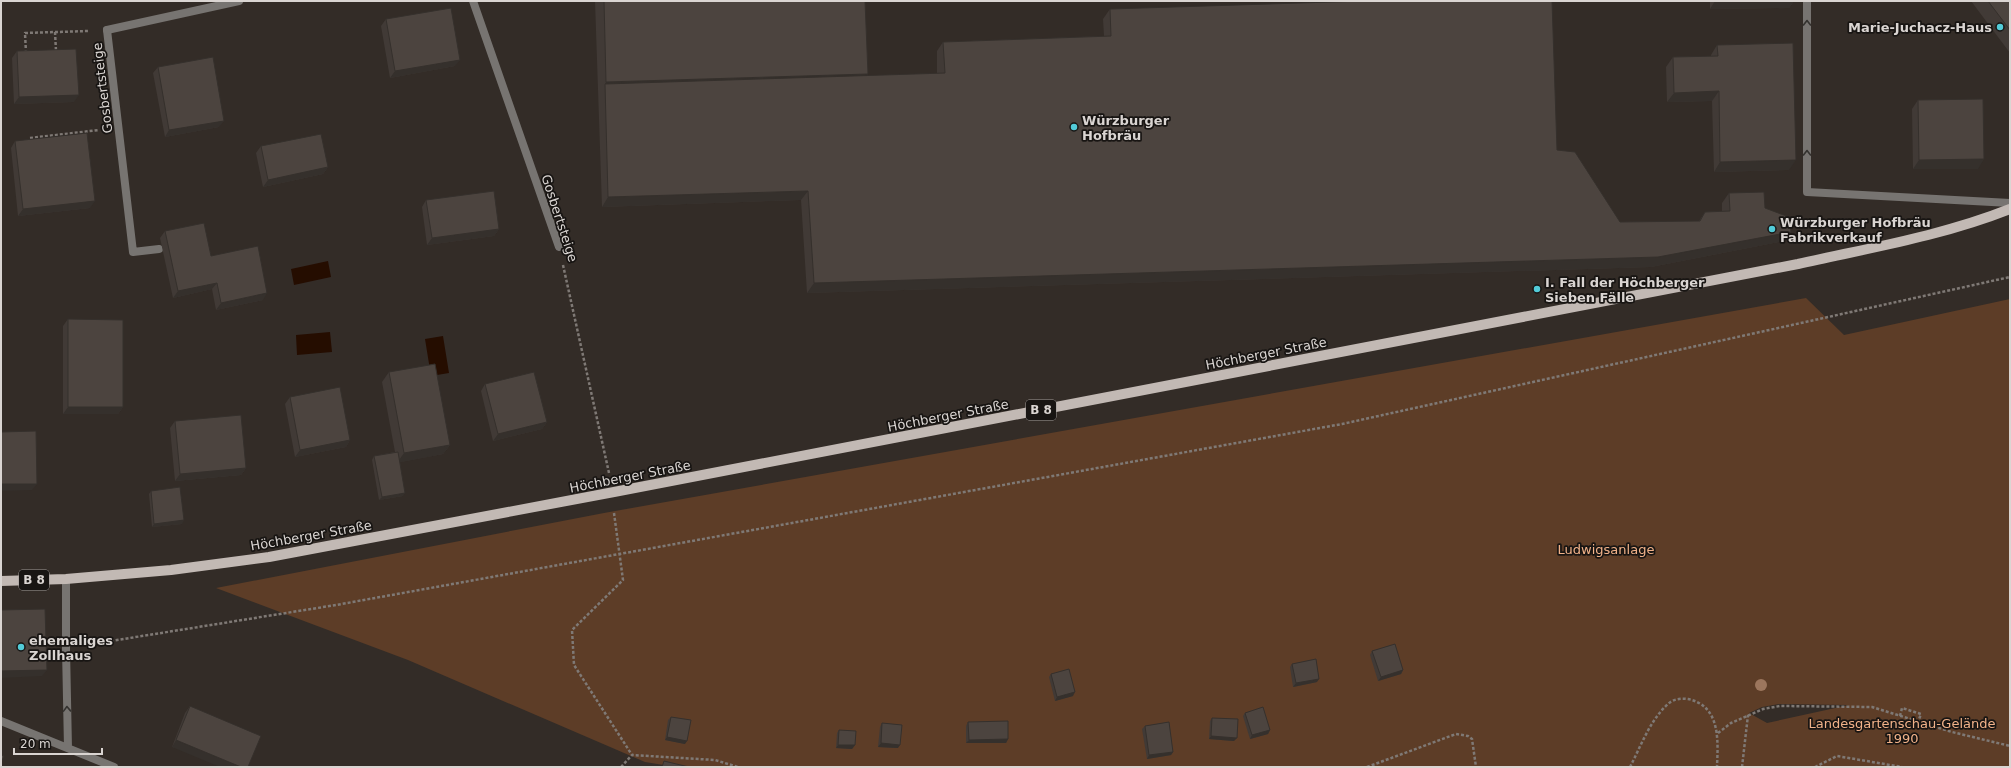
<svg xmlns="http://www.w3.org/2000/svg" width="2011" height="768" viewBox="0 0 2011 768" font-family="'DejaVu Sans',sans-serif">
<rect width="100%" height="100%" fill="#332c27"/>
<path fill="#5d3d27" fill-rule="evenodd" d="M1806 298 1844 335 2010 299V767H676L645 762 408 660 216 588 604 513ZM1779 704 1849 705 1767 723 1749 713 1762 707Z"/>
<path fill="#250d00" d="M328 261 331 277 294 285 291 269Z
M330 332 332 352 297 355 296 335Z
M443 336 449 373 431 376 425 339Z"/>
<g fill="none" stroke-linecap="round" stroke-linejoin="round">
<path stroke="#7f7975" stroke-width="2.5" stroke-dasharray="3 2" stroke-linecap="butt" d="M55 32 56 51
M26 53 25 33 88 31
M30 138 99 130
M563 265 609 473
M614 513 623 580 572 630 574 665 632 755
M86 645 336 605 1342 424 2010 277
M1900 716 1902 708 1921 714 1918 722
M1718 733 1731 723 1763 709 1780 706 1872 707 1952 732 2010 746
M621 767 632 755 715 760 738 767
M1367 767 1456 734 1468 736 1472 739 1476 767
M1630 767C1641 746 1650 720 1668 704 1673 699 1681 698 1688 699 1721 706 1718 741 1717 767
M1742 767 1748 715
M1815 767 1837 756 1902 767"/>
<path stroke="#777471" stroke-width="8" d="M1807 1V192L2010 203
M107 30 133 252 159 249"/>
<path stroke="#777471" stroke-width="8" d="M473 1 559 247
M107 30 239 1
M66 579V649L68 748
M1 721 114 767"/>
<path stroke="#c2b9b4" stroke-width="10" d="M1 581 66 579 171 570 269 557 614 492 1798 264C1869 248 1942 236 2010 209"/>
</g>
<circle fill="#9c765d" cx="1761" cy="685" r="6"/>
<path fill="#413a36" d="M595 1H865L868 74 866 76 937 74V51L943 42 1104 36 1103 19 1110 9 1557 150 1620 222 1699 221 1705 212 1722 211V203L1729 193 1765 208 1791 232 1784 241 1651 267 807 293 801 200 602 207Z
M1710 1H1794L1789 8 1710 9Z
M1971 1H2010V53Z
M386 19 455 66 390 78 381 26Z
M1717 45 1789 170 1714 172 1712 101 1667 102 1666 67 1673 57 1711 56V55Z
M17 51 74 102 14 104 12 58Z
M158 67 219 127 165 137 153 73Z
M1918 100 1978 169H1913L1912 109Z
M15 141 90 208 18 216 11 148Z
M261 146 328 167 323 174 263 187 256 153Z
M426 200 499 229 494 236 427 245 422 207Z
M165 231 211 256 263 300 216 310 212 289 173 298 160 238Z
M68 319 123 407 118 414H63V326Z
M389 372 450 445 443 454 400 462 403 496 379 500 372 460 374 456 395 452 382 382Z
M485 384 547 422 542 429 493 441 481 391Z
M290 397 350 440 346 447 295 457 285 404Z
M175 421 246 468 241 475 175 481 170 428Z
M151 491 182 524 152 527 149 494Z
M1372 651 1403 670 1401 674 1378 681 1370 655Z
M1292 664 1317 682 1293 687 1290 667Z
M1051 674 1073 696 1055 701 1049 677Z
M190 706 248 767 172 747 185 713Z
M1245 713 1270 730 1268 734 1250 739 1243 716Z
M671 717 685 744 665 740 668 720Z
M1212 718 1234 741 1209 739 1210 721Z
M968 722 1008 739 1006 743H966V726Z
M882 723 898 748 878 747 880 727Z
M1145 726 1173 752 1171 755 1147 759 1142 729Z
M839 730 855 745 852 749 836 748 837 733Z"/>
<path fill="#35302c" d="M1715 1H1794L1789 8 1710 9Z
M460 60 455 66 390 78 395 71Z
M868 74 859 86 605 84 606 82Z
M1719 91 1712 101 1667 102 1674 93Z
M79 95 74 102 14 104 19 97Z
M224 121 219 127 165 137 169 130Z
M1984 159 1978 169H1913L1919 160Z
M1796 160 1789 170 1714 172 1720 162Z
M328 167 323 174 263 187 268 180Z
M808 191 801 200 602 207 608 197Z
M95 201 90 208 18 216 23 209Z
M499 229 494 236 427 245 432 238Z
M1791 232 1784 241 1651 267 807 293 814 283Z
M217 283 212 289 173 298 178 291Z
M267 293 263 300 216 310 221 303Z
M68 407H123L118 414H63Z
M547 422 542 429 493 441 498 434Z
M350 440 346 447 295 457 300 450Z
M450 445 443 454 397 463 404 453Z
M246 468 241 475 175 481 180 474Z
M1 484H37L32 490 1 491Z
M405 493 403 496 379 500 382 497Z
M184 520 182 524 152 527 154 524Z
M47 670 42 676 1 678V671Z
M1403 670 1401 674 1378 681 1381 677Z
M1319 679 1317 682 1293 687 1296 683Z
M1075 692 1073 696 1055 701 1057 697Z
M1270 730 1268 734 1250 739 1252 735Z
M1211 736 1237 738 1234 741 1209 739Z
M667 737 687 741 685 744 665 740Z
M1008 739 1006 743H966L969 740Z
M176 740 241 767H220L172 747Z
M881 743 900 745 898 748 878 747Z
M838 745H855L852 749 836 748Z
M1173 752 1171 755 1147 759 1149 755Z"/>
<path fill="#4c443f" stroke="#35302c" d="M604 1H865L868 74 606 82Z
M1363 1H1552L1557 150 1575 152 1620 222 1700 221 1705 212 1730 211 1729 193 1764 192 1765 208 1789 217 1791 232 1658 257 814 283 808 191 608 197 605 84 945 73 943 42 1111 36 1110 9Z
M1988 1H2010V30Z
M451 8 460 60 395 71 386 19Z
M1793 43 1796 160 1720 162 1719 91 1674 93 1673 57 1718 56 1717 45Z
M76 49 79 95 19 97 17 51Z
M213 57 224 121 169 130 158 67Z
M1983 99 1984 159 1919 160 1918 100Z
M87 133 95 201 23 209 15 141Z
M321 134 328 167 268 180 261 146Z
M494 191 499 229 432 238 426 200Z
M204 223 211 256 258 246 267 293 221 303 217 283 178 291 165 231Z
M68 319 123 320V407H68Z
M435 364 450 445 404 453 389 372Z
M534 372 547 422 498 434 485 384Z
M340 387 350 440 300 450 290 397Z
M241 415 246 468 180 474 175 421Z
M36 431 37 484H1V432Z
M398 452 405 493 382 497 374 456Z
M180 487 184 520 154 524 151 491Z
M45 609 47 670 1 671V610Z
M1395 644 1403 670 1381 677 1372 651Z
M1316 659 1319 679 1296 683 1292 664Z
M1069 669 1075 692 1057 697 1051 674Z
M190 706 261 736 248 767H241L176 740Z
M1263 707 1270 730 1252 735 1245 713Z
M671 717 691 720 687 741 667 737Z
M1212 718 1238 719 1237 738 1211 736Z
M1008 721V739L969 740 968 722Z
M1169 722 1173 752 1149 755 1145 726Z
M882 723 902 725 900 745 881 743Z
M839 730 856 731 855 745H838Z
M1 755 4 756 1 763Z
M664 761 689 767H662Z"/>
<defs><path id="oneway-chevron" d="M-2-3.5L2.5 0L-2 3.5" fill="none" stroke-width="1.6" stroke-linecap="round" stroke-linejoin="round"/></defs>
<g stroke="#34322f">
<use href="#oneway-chevron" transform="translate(1807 23) rotate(-90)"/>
<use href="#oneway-chevron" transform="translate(1807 153) rotate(-90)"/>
<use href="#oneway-chevron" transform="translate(67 709) rotate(-92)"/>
</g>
<g fill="#52cbd8" stroke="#181513" stroke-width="1.5">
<circle cx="2000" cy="27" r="4"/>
<circle cx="1074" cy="127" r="4"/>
<circle cx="1772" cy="229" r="4"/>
<circle cx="1537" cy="289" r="4"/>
<circle cx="21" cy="647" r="4"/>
</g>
<g text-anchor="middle" stroke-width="3.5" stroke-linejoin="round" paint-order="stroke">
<g fill="#181513" stroke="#a09b99" stroke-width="1">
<rect x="1026" y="400" width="30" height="20" rx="3"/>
<rect x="19" y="570" width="30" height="20" rx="3"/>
</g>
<g font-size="12" font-weight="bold" fill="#dad5d2">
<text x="1041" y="414">B 8</text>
<text x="34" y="584">B 8</text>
</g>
<g font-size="13" font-weight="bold" fill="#dad5d2" stroke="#181513" text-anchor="start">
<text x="1992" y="32" text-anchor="end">Marie-Juchacz-Haus</text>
<text x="1082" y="125">Würzburger<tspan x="1082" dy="15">Hofbräu</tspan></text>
<text x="1780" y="227">Würzburger Hofbräu<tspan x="1780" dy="15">Fabrikverkauf</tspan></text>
<text x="1545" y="287">I. Fall der Höchberger<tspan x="1545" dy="15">Sieben Fälle</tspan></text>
<text x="29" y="645">ehemaliges<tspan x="29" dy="15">Zollhaus</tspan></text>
</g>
<g font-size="13" fill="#dad5d2" stroke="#181513">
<text transform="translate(102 88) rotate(-97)" y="5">Gosbertsteige</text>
<text transform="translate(560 218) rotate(72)" y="5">Gosbertsteige</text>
<text transform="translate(1266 353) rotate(-11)" y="5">Höchberger Straße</text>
<text transform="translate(948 415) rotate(-11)" y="5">Höchberger Straße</text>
<text transform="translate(630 476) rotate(-11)" y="5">Höchberger Straße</text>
<text transform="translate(311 535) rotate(-10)" y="5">Höchberger Straße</text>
</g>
<g font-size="13" fill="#f1b289" stroke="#181513">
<text x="1606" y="554">Ludwigsanlage</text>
<text x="1902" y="728">Landesgartenschau-Gelände<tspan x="1902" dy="15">1990</tspan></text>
</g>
</g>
<rect width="2011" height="768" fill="none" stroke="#dad5d2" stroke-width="4"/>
<path d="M14 748v6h88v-6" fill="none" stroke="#dad5d2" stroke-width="2"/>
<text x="20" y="748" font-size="12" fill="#dad5d2" stroke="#181513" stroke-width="3" paint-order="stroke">20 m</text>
</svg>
